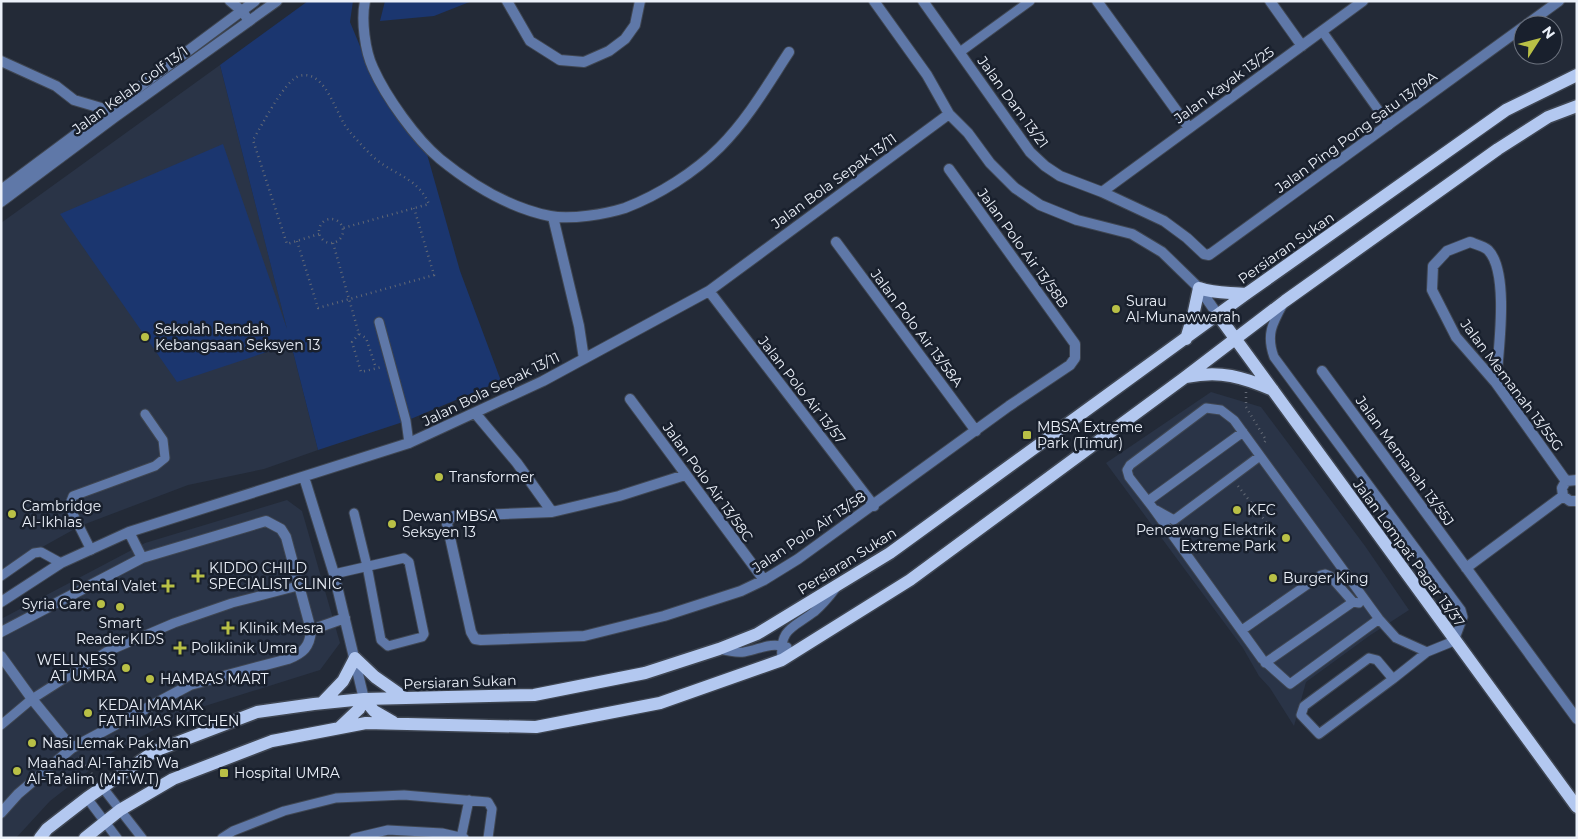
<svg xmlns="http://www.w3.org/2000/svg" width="1578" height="839" viewBox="0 0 1578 839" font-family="Montserrat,sans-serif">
<rect width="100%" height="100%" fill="#232a37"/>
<path fill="#2a3447" d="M220 65 318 450 264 469 188 485 80 526 1 570V223Z
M1211 392 1261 407 1365 546 1409 610 1369 636 1306 682 1294 726 1270 688 1259 676 1243 648 1106 463Z
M287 500 302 511 340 643 320 670 189 711 113 752 50 801 16 838H1V619L145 543Z"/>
<path fill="#1b366f" d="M308 1H353L350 22 369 68 427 154 460 271 501 381 406 421 318 450 291 344 177 382 60 214 223 144 287 329 220 65Z
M385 1H472L434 16 380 21Z"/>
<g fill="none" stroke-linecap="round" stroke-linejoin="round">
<defs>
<path id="service" d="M1322 31 1389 125
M960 52 1030 1
M1283 304C1272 324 1266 335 1274 357L1461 610 1463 617 1454 641 1427 652 1396 638 1379 619 1234 420 1221 410 1206 408 1130 465 1127 470 1129 477 1153 508 1262 659 1290 684 1379 619
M379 322 406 421 409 443
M1148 501 1243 432
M1156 510 1174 520 1260 456
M91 550 69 506 73 496 155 466 165 458 163 440 145 414
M334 574 404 558 409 562 424 634 422 637 388 646 381 640 367 566 354 513
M1 576 34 553 41 552 61 563
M1242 630 1321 575 1325 574 1330 576 1353 602
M719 649C727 651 736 653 744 652 761 649 769 642 787 647
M1369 658 1377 660 1393 679 1319 734 1301 715 1304 706Z
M782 660C779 628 793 628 814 612 822 605 829 597 835 589
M1265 663 1353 602 1359 603
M1393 679 1427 652
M1 725 32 699 106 652 174 623 232 603 298 586
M103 788 142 838
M87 798 117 838
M222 838 233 831 284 811 336 798 404 795 488 802 492 809 488 838
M354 838 388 830 442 833 464 838
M461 838 469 800"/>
<path id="minor" d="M230 1 242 11 249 21
M365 1C361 20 365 51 373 68 386 97 416 139 440 159 472 185 510 208 550 216 571 220 606 214 625 208 659 195 695 172 720 147 748 119 768 84 789 52
M507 1 530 41 560 60 584 62 609 51 625 39 635 25 640 1
M874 1 927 75 949 114 968 133 990 163 1015 188 1040 205 1077 220 1132 234 1162 252 1199 288 1218 315
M923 1 1030 152 1045 166 1060 176 1102 192 1164 221 1187 238 1204 254 1209 255 1523 27
M1097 1 1189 128
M1270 1 1302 46
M1526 25 1559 1
M1 61 56 86 74 100 108 110 113 115
M1102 192 1363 1
M553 217 579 326 584 359
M836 242 976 431
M709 291 874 506
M1322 371 1577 719
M1496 383C1498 353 1510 272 1488 250 1484 246 1475 244 1470 242L1447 251 1433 266 1432 290 1456 337 1496 383 1566 481
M630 399 764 580
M475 413 517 463 552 512
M685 475 619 496 552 512 454 516 449 519 447 524 471 632 475 639 481 640 584 636 664 616 741 591 764 580 798 559 1009 406 1070 365 1075 358V344L949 169
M304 477 334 574 364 699
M1577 480 1566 481 1562 488 1563 496 1570 501H1577
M129 532 142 558
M1466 568 1563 496
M1 602 61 563 129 532 409 443 543 381 709 291 949 114
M311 630 345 618
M1 632 142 558 266 521 281 529 286 537 311 630C310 647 303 653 288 659L190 685 72 748 18 794 1 813
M1 656 32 699 72 748"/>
<path id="tertiary" d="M1 190 255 1
M1 202 115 117 277 1"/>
<path id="primary" d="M1218 315 1577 807
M1186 339 1193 316 1199 288C1216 294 1229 292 1246 294
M1187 377C1220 370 1243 377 1273 390
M322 703 343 681 355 658 375 677 405 698
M340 727 359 709 364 699 374 711 393 722
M40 838 47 829 87 798 155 751 257 712 314 704 364 699 534 695 645 673 719 649 757 634 890 553 1246 294 1506 110 1577 75
M85 838 120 810 173 779 272 741 366 723 536 727 660 703 782 660 910 580 1184 378 1285 301 1498 149 1548 117 1577 106"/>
</defs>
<use href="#service" stroke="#3f4652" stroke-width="11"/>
<use href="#minor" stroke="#3f4652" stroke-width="12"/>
<use href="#tertiary" stroke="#3f4652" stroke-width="12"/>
<use href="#primary" stroke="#3f4652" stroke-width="15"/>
<path stroke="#636975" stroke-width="2.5" stroke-dasharray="1 4" stroke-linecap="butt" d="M319 231a12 12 0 1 1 24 0a12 12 0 1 1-24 0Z
M319 234 287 244 253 140C262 125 285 80 299 76 326 68 336 116 349 131 358 141 367 152 378 161 398 176 418 179 429 204L343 228
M297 241 318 308 434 275 414 208
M333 243 359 334 366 338 376 368
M359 334 352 342 361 372 382 367
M1246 392V407L1266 440 1264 443
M1238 486 1270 527
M79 757 95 778"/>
<use href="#service" stroke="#5f78a8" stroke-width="9"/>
<use href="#minor" stroke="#5f78a8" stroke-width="10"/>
<use href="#tertiary" stroke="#5f78a8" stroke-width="10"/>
<use href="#primary" stroke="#b3c8f0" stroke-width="12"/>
</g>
<g fill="#b9c046" stroke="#19202d" stroke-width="2">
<circle cx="1116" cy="309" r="5"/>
<circle cx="145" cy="337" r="5"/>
<rect x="1022" y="430" width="10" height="10" rx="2.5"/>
<circle cx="439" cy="477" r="5"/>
<circle cx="1237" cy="510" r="5"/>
<circle cx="12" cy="514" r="5"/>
<circle cx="392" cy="524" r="5"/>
<circle cx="1286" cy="538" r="5"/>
<path d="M195.5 568.5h5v5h5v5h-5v5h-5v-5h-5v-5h5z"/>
<circle cx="1273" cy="578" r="5"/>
<path d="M165.5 578.5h5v5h5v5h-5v5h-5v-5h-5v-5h5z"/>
<circle cx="101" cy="604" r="5"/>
<circle cx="120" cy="607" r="5"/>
<path d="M225.5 620.5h5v5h5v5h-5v5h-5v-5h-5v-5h5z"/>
<path d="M177.5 640.5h5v5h5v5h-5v5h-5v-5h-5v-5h5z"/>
<circle cx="126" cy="668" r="5"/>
<circle cx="150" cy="679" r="5"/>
<circle cx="88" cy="713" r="5"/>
<circle cx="32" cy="743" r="5"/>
<circle cx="17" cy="771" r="5"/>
<rect x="219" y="768" width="10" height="10" rx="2.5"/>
</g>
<g text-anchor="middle" stroke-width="5" stroke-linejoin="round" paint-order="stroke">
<g font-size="14" fill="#ebf0f9" stroke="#19202d">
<text transform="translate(1224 85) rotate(-36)" y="5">Jalan Kayak 13/25</text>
<text transform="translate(130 90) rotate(-36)" y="5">Jalan Kelab Golf 13/1</text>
<text transform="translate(1013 102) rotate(54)" y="5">Jalan Dam 13/21</text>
<text transform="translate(1356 132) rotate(-36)" y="5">Jalan Ping Pong Satu 13/19A</text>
<text transform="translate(834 181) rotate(-36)" y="5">Jalan Bola Sepak 13/11</text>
<text transform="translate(1023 248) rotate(54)" y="5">Jalan Polo Air 13/58B</text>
<text transform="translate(1286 248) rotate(-35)" y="5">Persiaran Sukan</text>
<text transform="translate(917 328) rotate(53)" y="5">Jalan Polo Air 13/58A</text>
<text transform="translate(1512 385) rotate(53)" y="5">Jalan Memanah 13/55G</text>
<text transform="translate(491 389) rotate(-26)" y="5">Jalan Bola Sepak 13/11</text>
<text transform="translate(802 390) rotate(52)" y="5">Jalan Polo Air 13/57</text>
<text transform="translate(1405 461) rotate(54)" y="5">Jalan Memanah 13/55J</text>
<text transform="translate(708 482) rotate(54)" y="5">Jalan Polo Air 13/58C</text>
<text transform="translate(809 532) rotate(-34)" y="5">Jalan Polo Air 13/58</text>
<text transform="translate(1409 553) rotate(54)" y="5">Jalan Lompat Pagar 13/37</text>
<text transform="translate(847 561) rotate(-32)" y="5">Persiaran Sukan</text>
<text transform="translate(460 682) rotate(-2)" y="5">Persiaran Sukan</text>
</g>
<g font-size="14" fill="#ebf0f9" stroke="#19202d" text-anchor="start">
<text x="1126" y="306">Surau<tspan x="1126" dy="16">Al-Munawwarah</tspan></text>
<text x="155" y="334">Sekolah Rendah<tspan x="155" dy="16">Kebangsaan Seksyen 13</tspan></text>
<text x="1037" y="432">MBSA Extreme<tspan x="1037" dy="16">Park (Timur)</tspan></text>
<text x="449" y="482">Transformer</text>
<text x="22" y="511">Cambridge<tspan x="22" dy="16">Al-Ikhlas</tspan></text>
<text x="1247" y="515">KFC</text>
<text x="402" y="521">Dewan MBSA<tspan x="402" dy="16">Seksyen 13</tspan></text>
<text x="1276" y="535" text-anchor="end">Pencawang Elektrik<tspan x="1276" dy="16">Extreme Park</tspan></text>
<text x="209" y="573">KIDDO CHILD<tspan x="209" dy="16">SPECIALIST CLINIC</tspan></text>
<text x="1283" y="583">Burger King</text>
<text x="157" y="591" text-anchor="end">Dental Valet</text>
<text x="91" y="609" text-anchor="end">Syria Care</text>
<text x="120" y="628" text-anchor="middle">Smart<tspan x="120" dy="16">Reader KIDS</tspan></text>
<text x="239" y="633">Klinik Mesra</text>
<text x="191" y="653">Poliklinik Umra</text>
<text x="116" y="665" text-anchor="end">WELLNESS<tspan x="116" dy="16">AT UMRA</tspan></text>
<text x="160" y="684">HAMRAS MART</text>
<text x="98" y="710">KEDAI MAMAK<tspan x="98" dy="16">FATHIMAS KITCHEN</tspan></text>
<text x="42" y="748">Nasi Lemak Pak Man</text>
<text x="27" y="768">Maahad Al-Tahzib Wa<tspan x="27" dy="16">Al-Ta’alim (M.T.W.T)</tspan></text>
<text x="234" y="778">Hospital UMRA</text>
</g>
</g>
<rect width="1578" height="839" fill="none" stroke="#ebf0f9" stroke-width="5"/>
<g transform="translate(1538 40) rotate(54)"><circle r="24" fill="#19202d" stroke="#6d737f"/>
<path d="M0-4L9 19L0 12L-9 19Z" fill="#b9c046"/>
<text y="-8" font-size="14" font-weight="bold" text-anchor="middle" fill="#ebf0f9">N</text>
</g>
</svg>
